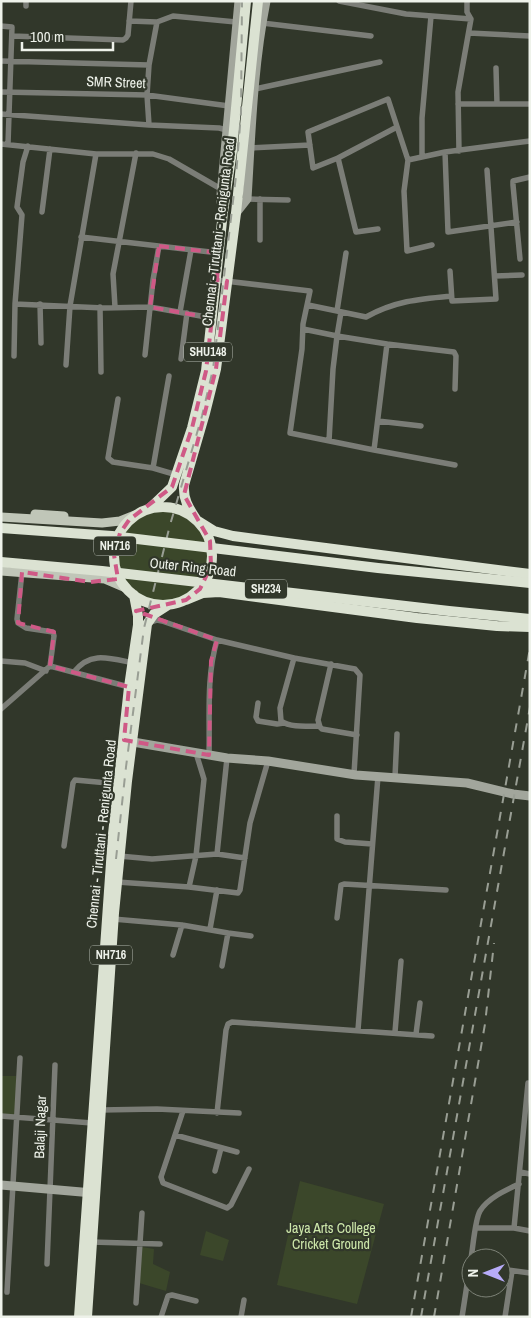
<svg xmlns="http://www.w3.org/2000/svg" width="531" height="1318" viewBox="0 0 531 1318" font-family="'Archivo Narrow',sans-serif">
<rect width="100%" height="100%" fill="#31372a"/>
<path fill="#3b472a" d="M118 556a45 45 0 1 1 90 0a45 45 0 1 1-90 0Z
M1 1076H16L17 1115H1Z
M300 1181 384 1204 357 1304 277 1285Z
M206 1231 229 1240 223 1261 200 1255Z
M142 1247 154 1249 153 1264 170 1272 166 1291 139 1283Z"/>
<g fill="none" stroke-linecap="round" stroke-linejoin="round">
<path stroke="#7b7d77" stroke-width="5.5" d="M339 1 406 14 471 19
M26 6V1
M129 21 157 22 173 16 236 22
M262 23 371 36
M1 26 12 27 8 144
M469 33 530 36
M12 36 123 40 126 38 128 35 131 1
M1 61 149 65 147 95 149 125
M149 65 157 22
M496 68 497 104H530
M255 89 380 62
M1 92 147 95 229 106
M458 104H497
M1 114 149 125 219 128 227 130
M1 144 96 154 70 306 66 365
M28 146 23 162 17 207 22 215 15 304 104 308 150 307 212 318
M250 148 310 145
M459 151 458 92 469 30 471 19 467 12V1
M445 152 448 232 517 222
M96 154H153L169 159 221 189
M422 157V118L431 16
M338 158 397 127
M247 199 288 200
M260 199V240
M42 212 50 149
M378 229 356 232 338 158 313 168 308 132 388 99 408 160
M81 237 219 253
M432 245 407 251 404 191 408 160 445 152 530 141
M520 259 513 185V181L530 177
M450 271 452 301 496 299 487 170
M495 276 522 275
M217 280 310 291 303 324 302 349 290 433 374 450
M40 304 41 343
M308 305 366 317C395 301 419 299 451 296
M100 307 101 372
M115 307 113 274 136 153
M337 311 346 253
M180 312 191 250
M303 329 337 336 341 312
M145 355 153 280 159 246
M14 356 15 304
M181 359 187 313
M169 376 153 468 177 475
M455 389 456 356 454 352 387 344 374 450 455 465
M118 399 108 458 113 462 153 468
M378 421 421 426
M329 441 333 369 337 336 387 344
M22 572 17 619 18 623 26 628 53 632 54 636 50 666
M150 622 157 620 162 621 217 640
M294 658 355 669 360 675 354 774
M1 661 25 663 46 671
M331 664 318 720 320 727 322 729 357 735
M74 672C90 651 109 658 133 663
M258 703 256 717 258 721 277 724 284 723
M1 709 50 666 129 687
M196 753 204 779 196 856 189 887 238 893 240 890 250 823 268 761
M209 755C210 715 206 678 217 640L294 658 280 708 281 721C291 728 307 726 319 726
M395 777 397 734
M337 816V839L345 842 372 844
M64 846 73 783 75 780 119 784
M217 854 227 758
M119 856 152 859 217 854 245 858
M117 882 189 887
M337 918 341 885 344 884 446 890
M113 919 182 925 228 933 222 966
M210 929 217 890
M228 933 251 936
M173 955 182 925
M358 1030 378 776
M395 1032 401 961
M416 1034 420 1003
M101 1110 157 1109 239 1113
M183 1111 161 1177 163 1183 227 1208 231 1205 249 1169
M217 1113 226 1030 228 1024 232 1022 432 1036
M1 1116 92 1123
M175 1135 237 1152
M215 1171 221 1148
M520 1172 530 1174
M476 1228H514L530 1231
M514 1228 528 1083
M91 1242 160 1244
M471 1258C473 1248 475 1219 480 1211 488 1198 506 1190 519 1184
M47 1264 55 1065
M501 1269 530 1273
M7 1292 20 1058
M136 1303 142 1213
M161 1317 168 1296 172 1295 196 1301
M241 1317 244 1300
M462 1317 471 1259
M505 1317 512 1271"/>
<path stroke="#a2a69c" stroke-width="9" d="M221 202V195L239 1
M236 213 247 199C251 134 253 66 266 1
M127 741 227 758 268 761 356 775 467 783 513 794 530 796
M1 1185 93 1193"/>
<path stroke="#c0c6b8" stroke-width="9" d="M35 514 64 516
M1 517 102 523 120 521 135 515
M1 571 105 579 126 588"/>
<path stroke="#dbe2d2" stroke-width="10" d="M114 556a49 49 0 1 1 98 0a49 49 0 1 1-98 0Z
M149 509 172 487 192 428 206 371 223 212 232 151 246 1
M196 519C188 507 183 499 184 485L205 413 216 369 236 213 258 1
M198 521 214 531 233 536 530 574
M186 600 203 593 219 592 417 618 497 626 530 627
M79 1317 113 834 129 687 138 625V616L134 595
M87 1317 114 913 127 781 147 624 154 614 168 605"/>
<path stroke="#999e94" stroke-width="2" stroke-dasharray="9 9" stroke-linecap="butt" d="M116 859 126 767 144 628 170 525 202 416 213 369 236 176 241 113 242 1
M411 1317 530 648
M421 1317 530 707
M434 1317 485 1024 494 943"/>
<path stroke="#dbe2d2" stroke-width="10" d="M1 528 112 536 378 568 530 583
M1 562 102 571 449 611 530 619"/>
</g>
<path fill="none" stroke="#cf5986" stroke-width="4" stroke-dasharray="10 6" stroke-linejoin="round" d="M159 246 219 253 217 280 227 281 216 369 184 495 210 541 211 566 200 589 186 600 136 611 217 640 211 661 209 755 124 740 129 687 50 666 54 632 18 623 22 572 90 582 118 579 114 555 120 533 129 520 172 487 192 428 206 371 212 318 150 307Z"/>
<g text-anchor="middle" stroke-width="4.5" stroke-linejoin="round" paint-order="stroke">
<g fill="#31372a" stroke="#b5bab0" stroke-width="1">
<rect x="184" y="342.5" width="48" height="19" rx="4"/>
<rect x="94" y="536.5" width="42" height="19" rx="4"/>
<rect x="245" y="579.5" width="42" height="19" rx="4"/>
<rect x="90" y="945.5" width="42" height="19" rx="4"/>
</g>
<g font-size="12" font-weight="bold" fill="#eef2ea">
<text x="208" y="356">SHU148</text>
<text x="115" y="550">NH716</text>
<text x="266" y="593">SH234</text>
<text x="111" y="959">NH716</text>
</g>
<g font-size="14" fill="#eef2ea" stroke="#31372a">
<text transform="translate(116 82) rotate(2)" y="5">SMR Street</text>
<text transform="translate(218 232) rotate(-83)" y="5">Chennai - Tiruttani - Renigunta Road</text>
<text transform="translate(193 567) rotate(6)" y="5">Outer Ring Road</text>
<text transform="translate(101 834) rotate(-84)" y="5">Chennai - Tiruttani - Renigunta Road</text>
<text transform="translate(40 1127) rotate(-88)" y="5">Balaji Nagar</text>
</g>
<g font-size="14" fill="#cee8ab" stroke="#31372a">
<text x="331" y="1233">Jaya Arts College<tspan x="331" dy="16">Cricket Ground</tspan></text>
</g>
</g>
<rect width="531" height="1318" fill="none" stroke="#eef2ea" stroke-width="5"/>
<g transform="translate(486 1273) rotate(270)"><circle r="24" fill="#31372a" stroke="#7d8277"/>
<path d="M0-4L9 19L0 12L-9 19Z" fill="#b7abf8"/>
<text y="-8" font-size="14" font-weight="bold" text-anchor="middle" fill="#eef2ea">N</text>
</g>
<path d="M22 42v8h91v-8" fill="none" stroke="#eef2ea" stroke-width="2.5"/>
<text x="30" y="42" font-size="15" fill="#eef2ea" stroke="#31372a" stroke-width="4" paint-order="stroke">100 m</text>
</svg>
